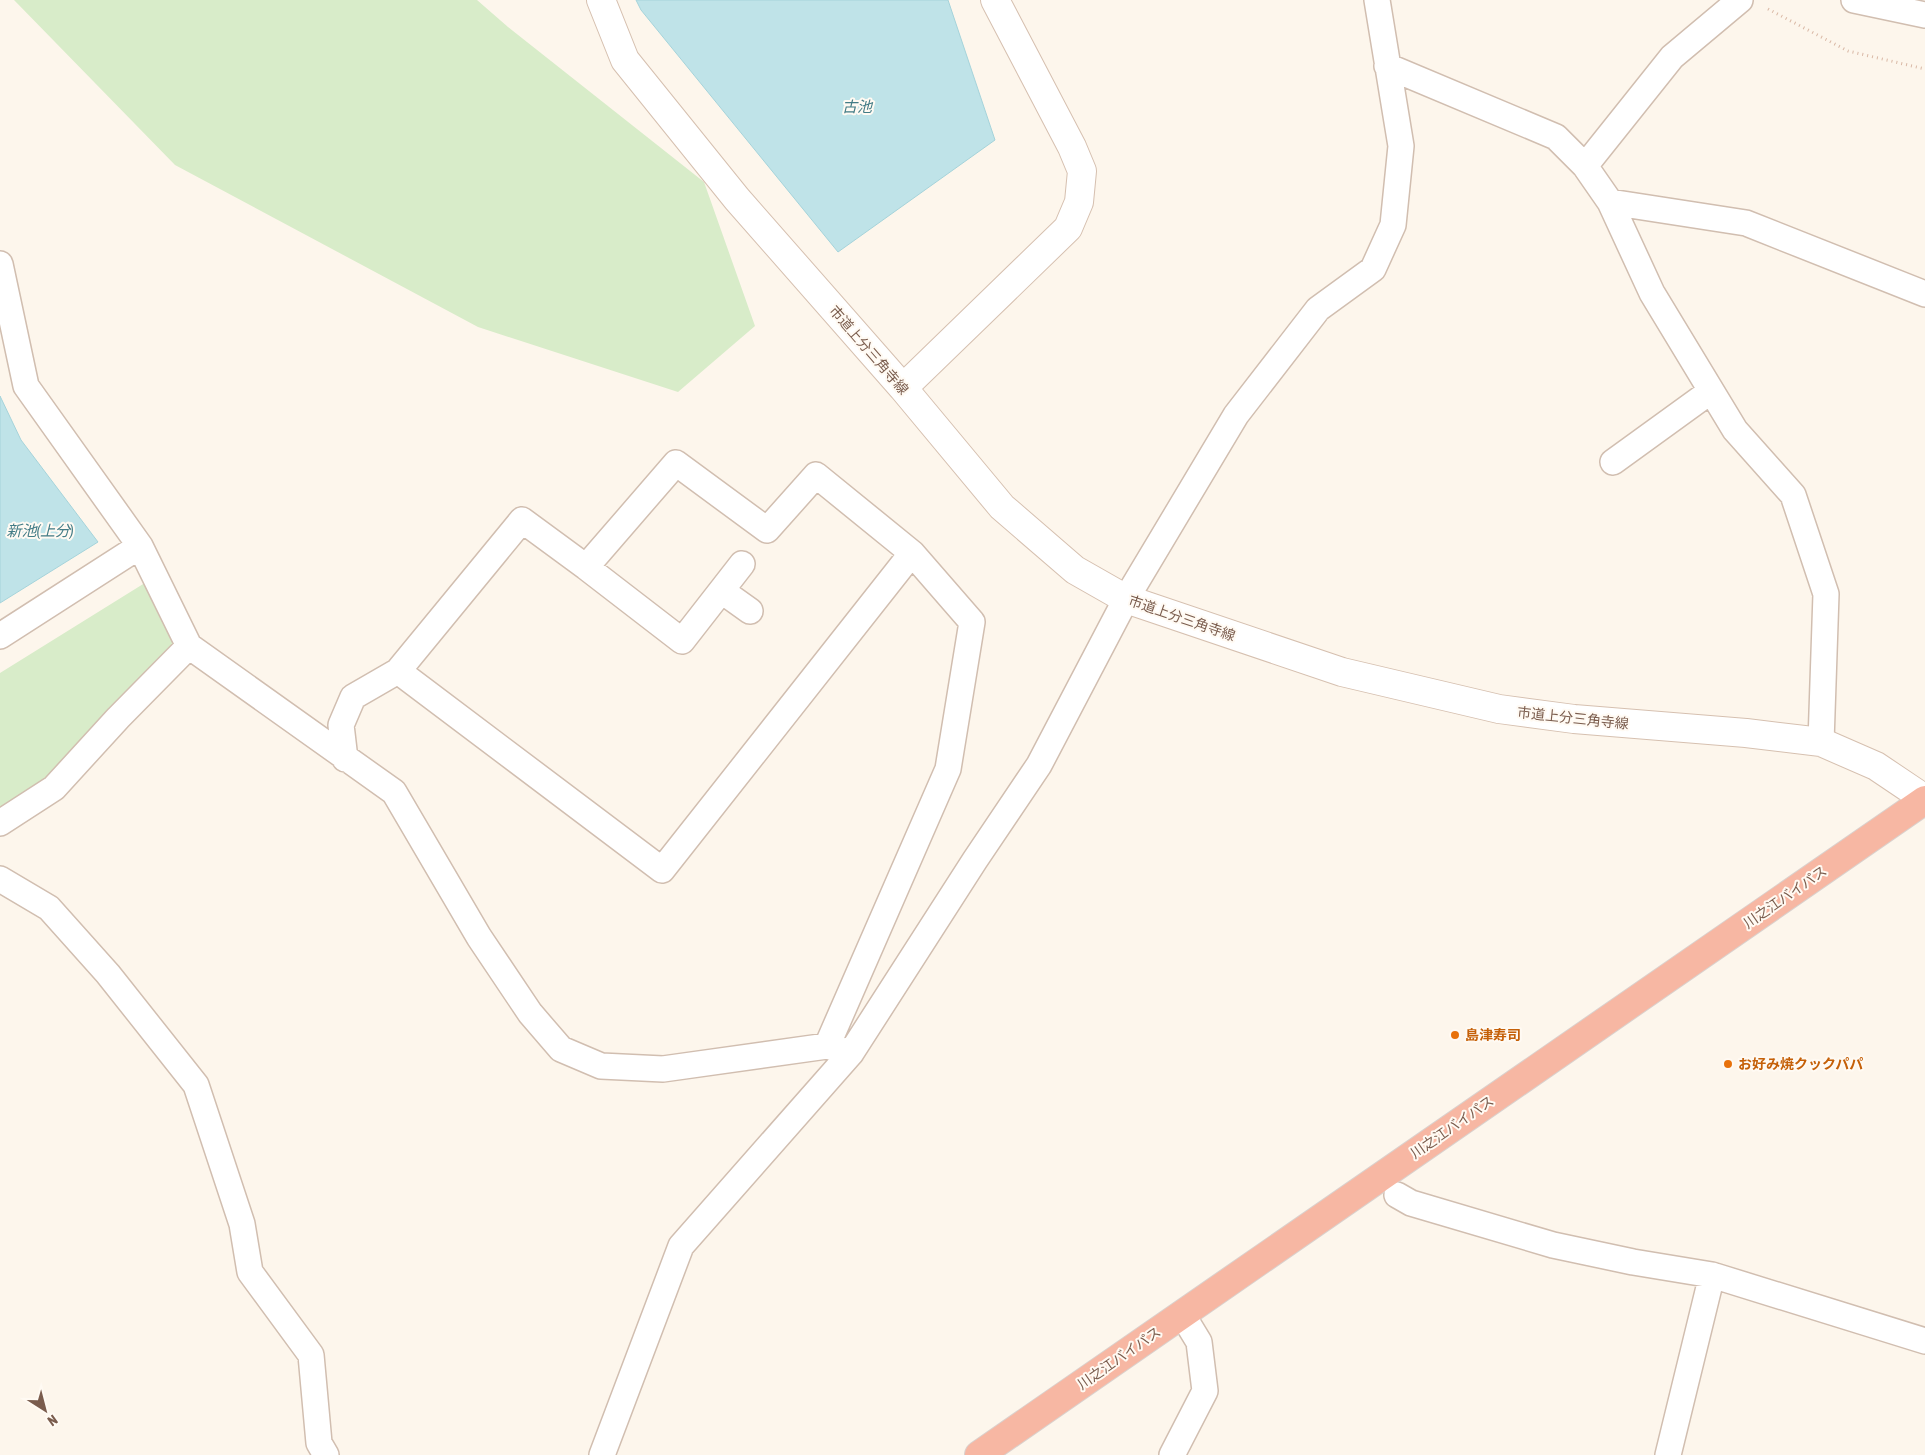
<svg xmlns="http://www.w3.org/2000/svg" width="1925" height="1455" viewBox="0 0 1925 1455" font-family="'Asap Condensed','Noto Sans JP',sans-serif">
<rect width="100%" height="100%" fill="#fdf6ec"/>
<path fill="#d8ecc9" d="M14 0H477L508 27 704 182 755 326 678 392 478 327 175 165Z
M148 581 179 646 50 784 0 816V673Z"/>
<path fill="#bfe3e8" stroke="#a5d3da" d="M636 0H948L995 140 838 252 641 10Z
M0 396 21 440 98 542 0 603Z"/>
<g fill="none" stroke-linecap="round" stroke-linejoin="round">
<defs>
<path id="street" d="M1854 0 1925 15
M1387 66 1556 137 1585 166 1610 202 1652 293 1735 430 1793 495 1826 594 1821 742
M1585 166 1672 57 1740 0
M1610 202 1746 223 1925 294
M0 264 26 386 140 546 189 646 394 792 479 937 530 1013 561 1049 601 1066 663 1069 827 1046 851 1053
M1613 462 1711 391
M586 567 682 641 742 564
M722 591 750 611
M0 636 140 546
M398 671 522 520 586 567 676 463 767 530 816 475 912 553 972 622 948 769 827 1046
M345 759 341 725 353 697 398 671 662 870 912 553
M0 823 54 788 118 718 189 646
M0 879 49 908 108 974 196 1085 242 1224 250 1272 311 1355 319 1443 326 1455
M1397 1195 1411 1203 1553 1245 1633 1262 1712 1275 1925 1341
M602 1455 681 1246 851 1053 975 860 1039 765 1126 599 1236 415 1318 309 1373 269 1393 225 1401 146 1377 0
M1172 1455 1205 1391 1199 1342 1182 1314
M1668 1455 1712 1275"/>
<path id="secondary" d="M601 0 625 60 737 199 903 388 1002 507 1075 570 1126 599 1342 672 1499 709 1574 719 1746 733 1821 742 1876 766 1925 799
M903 388 1068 228 1079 202 1082 171 1072 147 995 0"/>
<path id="highway" d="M979 1455 1925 800"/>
</defs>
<use href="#street" stroke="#d1beb0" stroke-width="28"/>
<use href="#secondary" stroke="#d6c0b0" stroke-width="30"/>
<use href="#highway" stroke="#dad1cd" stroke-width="30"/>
<path stroke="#d9b8a5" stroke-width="3" stroke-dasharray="1 4" stroke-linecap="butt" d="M1768 9 1848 51 1925 69"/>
<use href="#street" stroke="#fff" stroke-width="25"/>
<use href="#secondary" stroke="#fff" stroke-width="28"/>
<use href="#highway" stroke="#f7b7a3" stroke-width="28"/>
</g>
<g fill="#e8710a" stroke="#fffaf3" stroke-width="2">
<circle cx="1455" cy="1035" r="5"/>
<circle cx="1728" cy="1064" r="5"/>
</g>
<g text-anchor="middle" stroke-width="4" stroke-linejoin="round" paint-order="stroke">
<g font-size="14" fill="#7a5c4d" stroke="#fffaf3">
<text transform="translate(869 350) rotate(49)" y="5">市道上分三角寺線</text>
<text transform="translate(1182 618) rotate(19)" y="5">市道上分三角寺線</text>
<text transform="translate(1573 718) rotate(6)" y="5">市道上分三角寺線</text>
<text transform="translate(1785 897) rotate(-35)" y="5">川之江バイパス</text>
<text transform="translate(1452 1127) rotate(-35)" y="5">川之江バイパス</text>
<text transform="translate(1119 1358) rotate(-35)" y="5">川之江バイパス</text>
</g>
<g font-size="14" font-weight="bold" fill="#c56008" stroke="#fffaf3" text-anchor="start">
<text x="1465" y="1040">島津寿司</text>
<text x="1738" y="1069">お好み焼クックパパ</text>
</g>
<g font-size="15" font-style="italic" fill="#437c86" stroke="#fffaf3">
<text x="857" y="112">古池</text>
<text x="40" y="536">新池(上分)</text>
</g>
</g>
<g transform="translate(45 1410) rotate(144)" stroke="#fffaf3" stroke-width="4" paint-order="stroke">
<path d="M0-4L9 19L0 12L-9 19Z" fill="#7a5c4d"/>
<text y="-8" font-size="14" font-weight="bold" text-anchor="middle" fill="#7a5c4d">N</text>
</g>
</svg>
